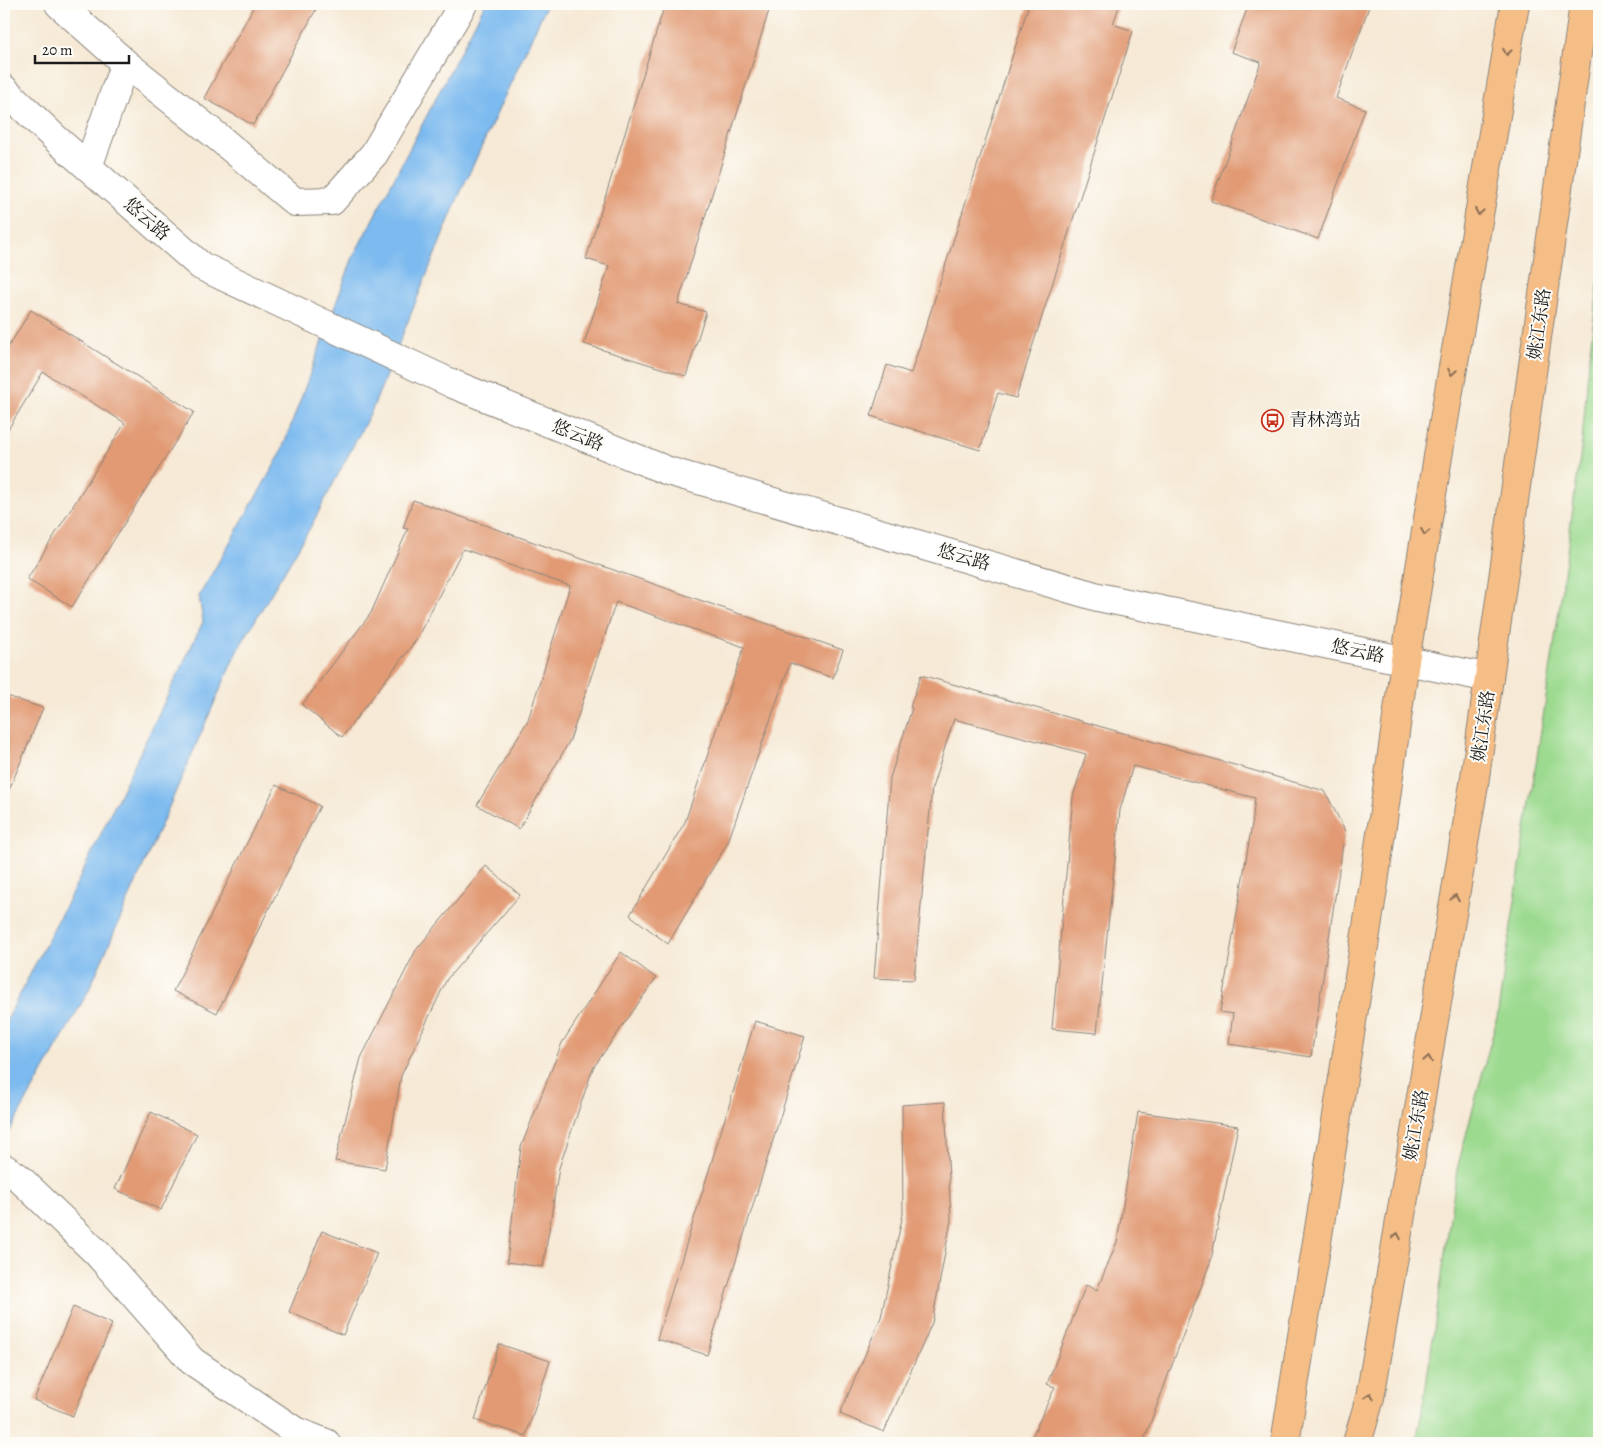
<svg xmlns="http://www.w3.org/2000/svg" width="1603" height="1447" viewBox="0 0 1603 1447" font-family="Alegreya,'Noto Serif SC',serif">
<rect width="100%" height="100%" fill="#fdfcf7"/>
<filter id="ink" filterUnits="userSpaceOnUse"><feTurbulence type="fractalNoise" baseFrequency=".02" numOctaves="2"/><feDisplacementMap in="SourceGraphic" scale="10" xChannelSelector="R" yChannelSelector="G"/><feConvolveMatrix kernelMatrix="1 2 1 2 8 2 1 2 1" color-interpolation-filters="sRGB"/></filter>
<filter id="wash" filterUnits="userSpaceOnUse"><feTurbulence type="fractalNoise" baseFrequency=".0096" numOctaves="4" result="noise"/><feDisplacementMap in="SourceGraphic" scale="20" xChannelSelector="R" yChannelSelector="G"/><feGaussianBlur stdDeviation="1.12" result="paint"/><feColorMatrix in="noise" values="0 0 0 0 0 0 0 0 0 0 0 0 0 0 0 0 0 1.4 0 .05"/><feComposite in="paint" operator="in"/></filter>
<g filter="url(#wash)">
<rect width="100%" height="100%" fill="#f6e9d5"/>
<path fill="#9cda8f" stroke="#5c7b56" d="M1599 278V1443H1416L1425 1393 1457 1169 1497 1018 1555 639 1582 442 1589 359Z"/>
<path fill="#7bbaef" stroke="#4c6b86" d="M485 4H547L457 200 372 410 310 528 237 651 89 990 4 1141V1025L80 877 203 622 199 596 280 455 353 257Z"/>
<g id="blocks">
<path fill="#e19a73" d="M255 4H319L253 125 204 98Z
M665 4H771L678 304 706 312 686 376 584 344 609 266 586 259Z
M1029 4H1120L1113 24 1133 31 1016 398 998 393 980 450 871 416 887 365 911 373Z
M1249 4H1370L1336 98 1365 109 1318 239 1211 201 1261 62 1231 52Z
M31 310 194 412 72 607 27 579 125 423 43 372 4 436V354Z
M413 500 843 650 833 678 790 663 728 842 668 944 630 915 685 822 744 647 616 602 570 740 519 829 477 805 528 720 570 586 463 549 416 640 342 737 302 705 371 613 408 529 403 528Z
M921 675 1325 791 1345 831 1311 1057 1229 1044 1233 1014 1220 1012 1252 824 1255 798 1133 766 1120 810 1097 1033 1052 1029 1073 797 1086 754 954 719 932 788 914 980 874 978 890 778 912 708 910 707Z
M4 695 43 708 4 802Z
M276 785 320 806 217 1013 173 991Z
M486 866 520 895 447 979 401 1076 385 1169 335 1161 361 1058 416 950Z
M621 952 656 978 593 1068 559 1168 543 1267 507 1262 521 1147 562 1043Z
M755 1021 805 1036 707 1355 657 1339Z
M945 1102 951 1220 932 1323 884 1432 840 1414 881 1317 903 1214 902 1105Z
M151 1112 197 1134 161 1210 115 1189Z
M1138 1112 1238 1126 1211 1260 1143 1443H1029L1055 1387 1047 1384 1086 1285 1097 1290 1117 1242Z
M322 1231 377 1253 343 1335 289 1312Z
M73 1307 112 1324 73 1416 34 1400Z
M499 1344 550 1361 526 1436 475 1420Z"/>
</g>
</g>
<g filter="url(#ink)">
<use href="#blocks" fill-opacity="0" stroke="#898278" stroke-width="1"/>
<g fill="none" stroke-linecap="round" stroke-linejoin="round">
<defs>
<path id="minor" d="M59 4 125 63 218 137 295 202 332 201 374 154 463 4
M4 89 55 138 201 266 453 384 668 471 1098 597 1489 678
M88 167 125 63
M4 1168 18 1177 98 1254 192 1361 295 1431 326 1443"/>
<path id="major" d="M1285 1443 1374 883 1405 661 1442 432 1515 4
M1357 1443 1370 1398 1474 784 1584 4"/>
</defs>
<use href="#minor" stroke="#898278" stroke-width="30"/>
<use href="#major" stroke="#898278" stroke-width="30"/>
<use href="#minor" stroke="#fff" stroke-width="28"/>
<use href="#major" stroke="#f6be87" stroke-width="28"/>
</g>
<defs><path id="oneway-chevron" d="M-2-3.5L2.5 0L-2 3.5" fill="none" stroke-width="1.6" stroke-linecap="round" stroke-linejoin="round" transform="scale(1.25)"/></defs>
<g stroke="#896d52">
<use href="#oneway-chevron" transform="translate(1507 52) rotate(100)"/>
<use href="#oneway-chevron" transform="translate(1479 212) rotate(100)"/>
<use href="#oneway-chevron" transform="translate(1452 372) rotate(100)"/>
<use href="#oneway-chevron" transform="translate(1425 532) rotate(99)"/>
<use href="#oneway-chevron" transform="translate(1455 898) rotate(-80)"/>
<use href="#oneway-chevron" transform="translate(1428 1059) rotate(-80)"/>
<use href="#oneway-chevron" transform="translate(1397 1236) rotate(-80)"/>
<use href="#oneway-chevron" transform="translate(1370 1396) rotate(-78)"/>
</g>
</g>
<defs>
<symbol id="bus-ring" viewBox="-11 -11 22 22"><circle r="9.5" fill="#fdfcf7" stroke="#c8321e" stroke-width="1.5"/><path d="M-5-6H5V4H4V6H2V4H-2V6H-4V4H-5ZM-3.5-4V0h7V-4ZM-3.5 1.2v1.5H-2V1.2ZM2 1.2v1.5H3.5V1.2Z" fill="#c8321e"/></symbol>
</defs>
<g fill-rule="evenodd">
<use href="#bus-ring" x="1260" y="408" width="25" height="25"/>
</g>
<g text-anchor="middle" stroke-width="4" stroke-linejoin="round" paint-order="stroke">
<g font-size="18" fill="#1c1c1c" stroke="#fdfcf7">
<text transform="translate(147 219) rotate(41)" y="6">悠云路</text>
<text transform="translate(1539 324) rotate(-82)" y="6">姚江东路</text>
<text transform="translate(578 435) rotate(22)" y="6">悠云路</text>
<text transform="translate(964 557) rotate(16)" y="6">悠云路</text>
<text transform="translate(1358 651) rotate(12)" y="6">悠云路</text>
<text transform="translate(1483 726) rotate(-82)" y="6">姚江东路</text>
<text transform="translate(1416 1125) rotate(-80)" y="6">姚江东路</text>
</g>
<g font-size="18" fill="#1c1c1c" stroke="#fdfcf7" text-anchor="start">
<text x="1289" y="426">青林湾站</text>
</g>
</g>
<rect width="1603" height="1447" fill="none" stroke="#fdfcf7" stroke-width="20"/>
<path d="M35 55v8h94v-8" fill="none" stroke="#1c1c1c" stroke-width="2.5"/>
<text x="42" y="55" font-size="15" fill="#1c1c1c" stroke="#fdfcf7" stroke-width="4" paint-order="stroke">20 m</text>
</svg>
